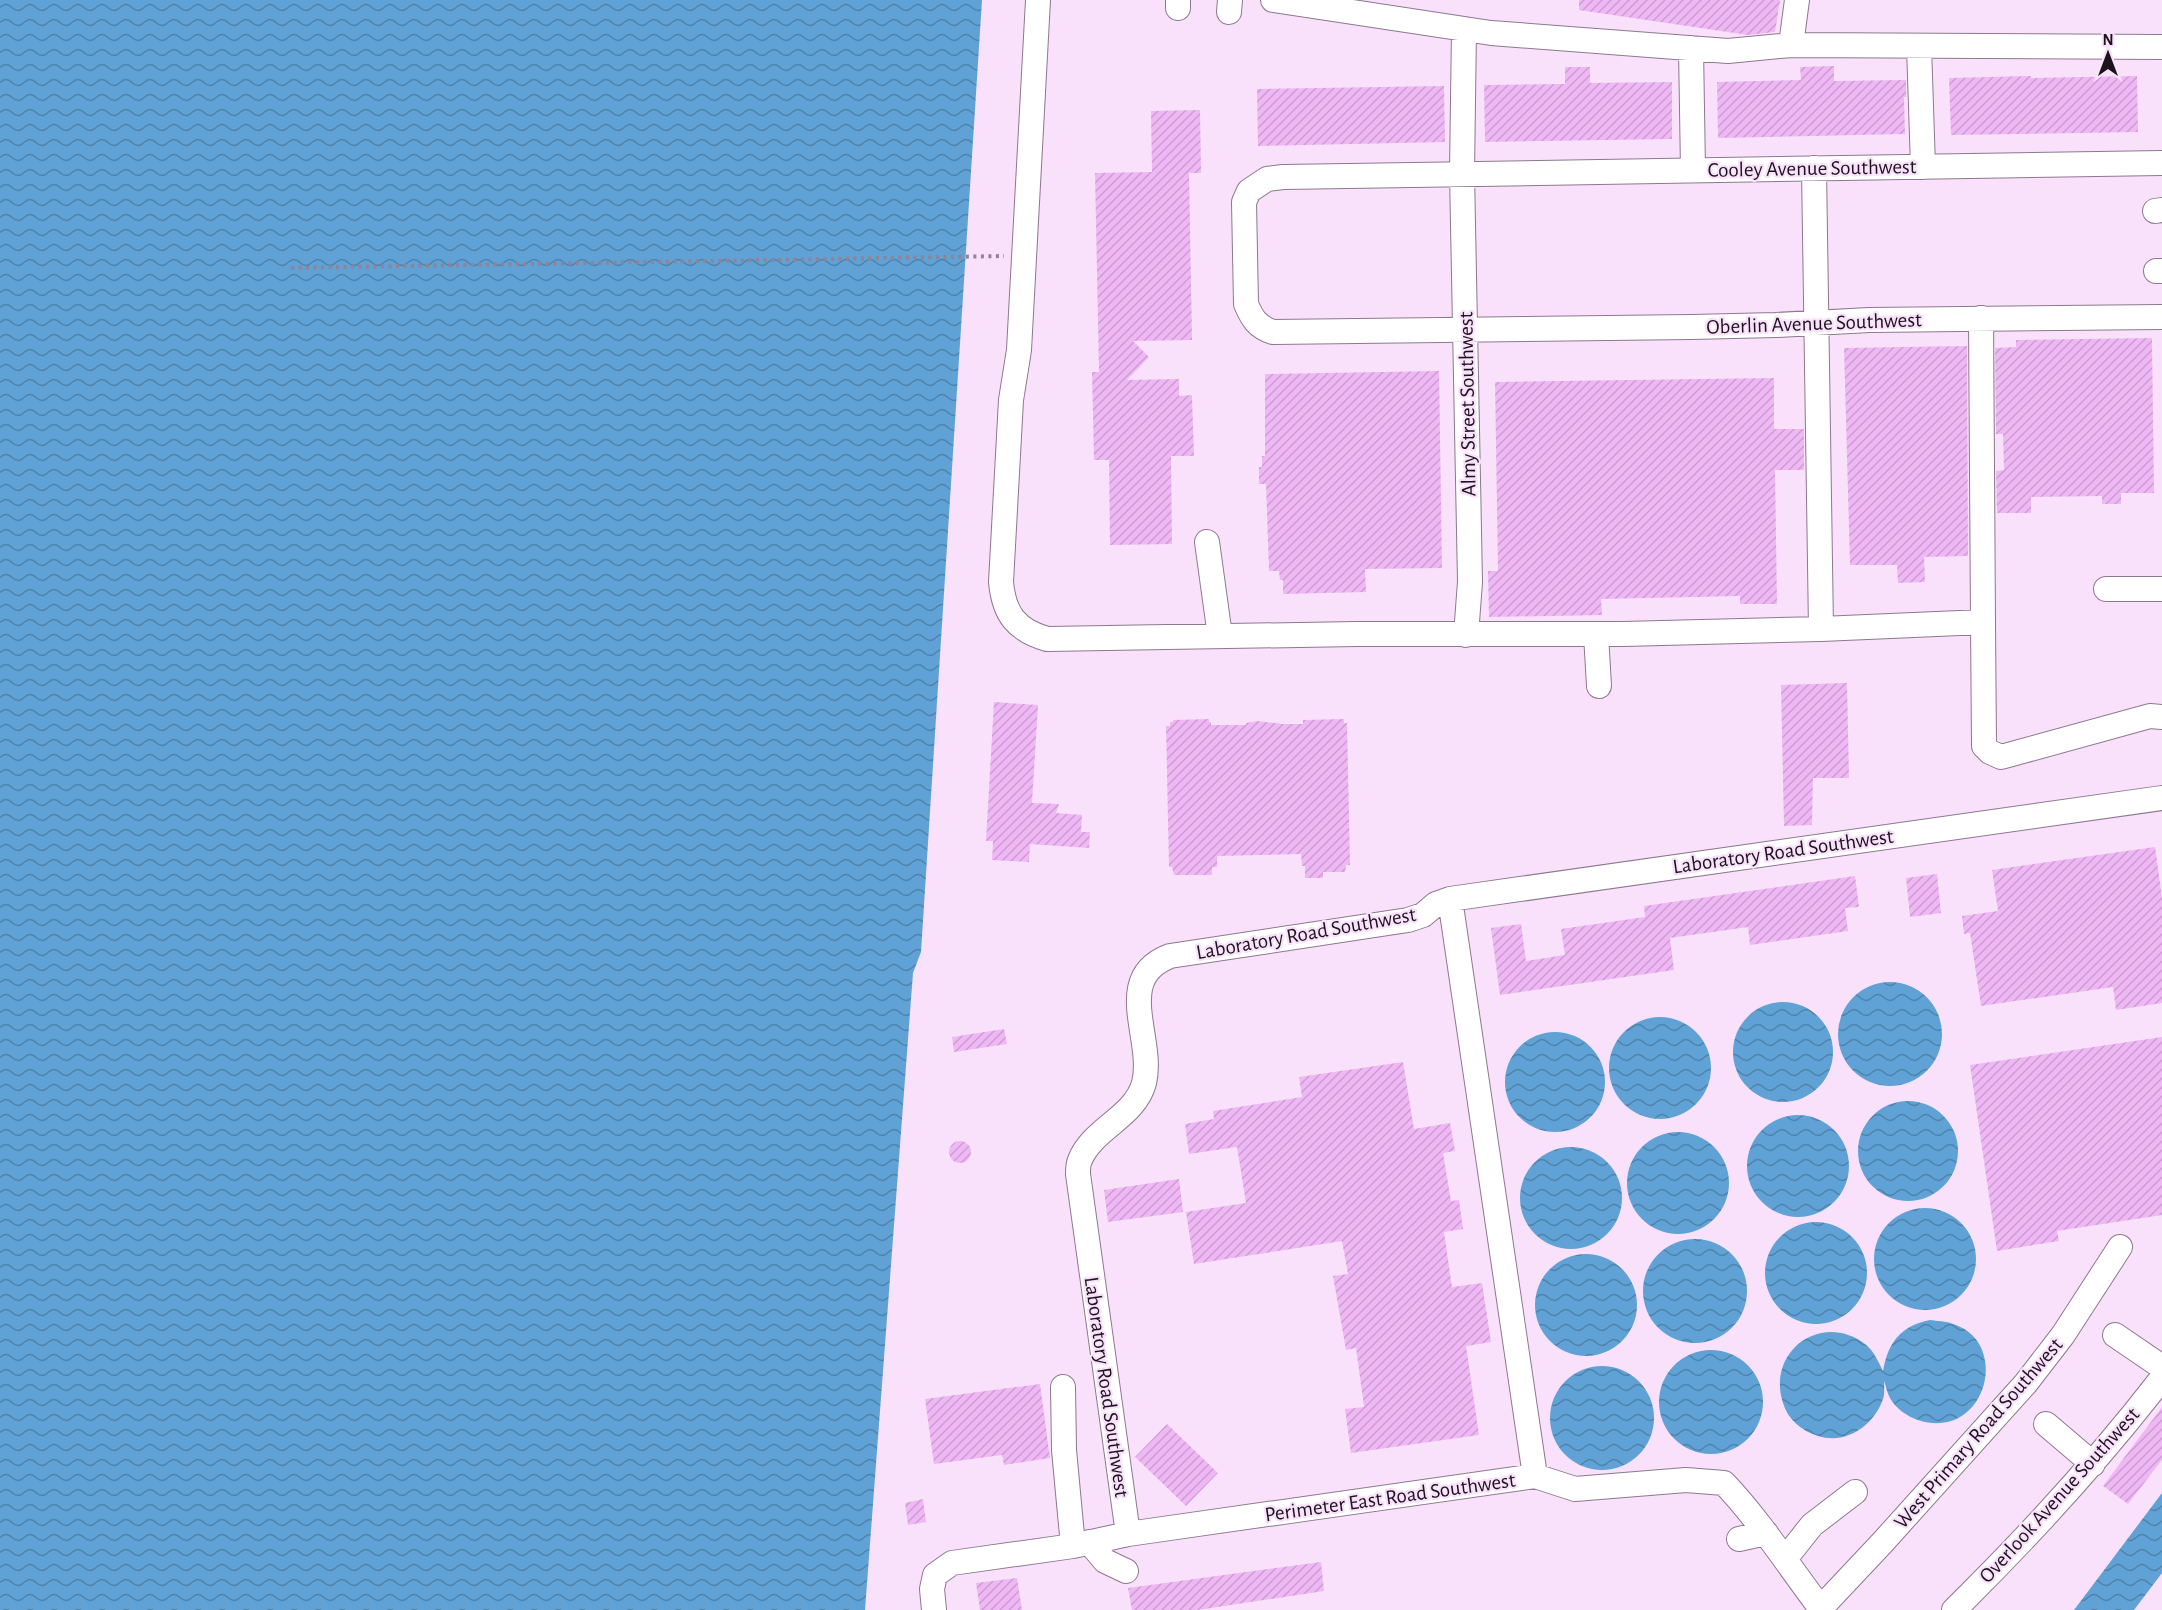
<svg xmlns="http://www.w3.org/2000/svg" width="2162" height="1610" viewBox="0 0 2162 1610" font-family="'Alegreya Sans',sans-serif">
<defs>
<pattern id="water-waves" width="16" height="10" patternUnits="userSpaceOnUse" patternTransform="scale(1.5)"><rect width="16" height="10" fill="#60a2d5"/><path d="M0 5q4-4 8 0t8 0" fill="none" stroke="#4e83ac"/></pattern>
<pattern id="building-hatch" width="6" height="6" patternUnits="userSpaceOnUse" patternTransform="scale(1.5)"><rect width="6" height="6" fill="#efb8f5"/><path d="M-1 1l2-2M0 6l6-6M5 7l2-2" fill="none" stroke="#cc9dd2"/></pattern>
</defs>
<rect width="100%" height="100%" fill="#f9e1fb"/>
<path fill="url(#water-waves)" d="M0 0H982L921 952 913 973 865 1610H0Z
M1838 1034a52 52 0 1 1 104 0a52 52 0 1 1-104 0Z
M1733 1052a50 50 0 1 1 100 0a50 50 0 1 1-100 0Z
M1609 1068a51 51 0 1 1 102 0a51 51 0 1 1-102 0Z
M1505 1082a50 50 0 1 1 100 0a50 50 0 1 1-100 0Z
M1858 1151a50 50 0 1 1 100 0a50 50 0 1 1-100 0Z
M1747 1166a51 51 0 1 1 102 0a51 51 0 1 1-102 0Z
M1627 1183a51 51 0 1 1 102 0a51 51 0 1 1-102 0Z
M1520 1198a51 51 0 1 1 102 0a51 51 0 1 1-102 0Z
M1874 1259a51 51 0 1 1 102 0a51 51 0 1 1-102 0Z
M1765 1273a51 51 0 1 1 102 0a51 51 0 1 1-102 0Z
M1643 1291a52 52 0 1 1 104 0a52 52 0 1 1-104 0Z
M1535 1305a51 51 0 1 1 102 0a51 51 0 1 1-102 0Z
M1930 1320C1937 1321 1946 1321 1953 1324 2012 1342 1986 1442 1918 1420 1908 1417 1895 1408 1890 1398 1887 1393 1886 1386 1884 1381 1884 1386 1885 1393 1883 1399 1874 1425 1847 1445 1818 1436 1802 1431 1788 1420 1783 1403 1766 1351 1822 1311 1865 1344 1874 1351 1878 1361 1883 1371 1888 1343 1900 1326 1930 1320Z
M1659 1402a52 52 0 1 1 104 0a52 52 0 1 1-104 0Z
M1550 1418a52 52 0 1 1 104 0a52 52 0 1 1-104 0Z
M2162 1493V1573L2134 1610H2074Z"/>
<path fill="url(#building-hatch)" d="M1579 0H1780L1775 32 1748 35 1579 10Z
M1834 66V81L1906 80V97H1904L1905 134 1718 138 1717 82 1801 80 1800 67Z
M1565 67H1590V83L1672 82V139L1485 142 1484 85 1565 84Z
M2031 76V78L2137 76 2138 132 1951 135 1949 78Z
M1444 86 1445 142 1258 146 1257 89Z
M1200 110 1201 173H1189L1192 340 1133 341 1149 357 1127 380 1179 379V396L1192 395 1194 456H1171L1172 544 1110 545 1109 460H1094L1092 372H1099L1095 173 1152 172 1151 111Z
M2152 338 2154 493H2121V504H2102V496L2031 497V513H1997L1996 471 2004 470 2003 434H1996L1995 348 2016 347V340Z
M1967 346 1968 556 1924 557 1925 582 1898 583 1897 565H1850L1844 348Z
M1439 371 1442 568 1365 569 1366 592 1283 594V580H1280L1279 571H1269L1266 484H1259V467H1262V456H1265V374Z
M1774 378V429H1804V470H1775L1777 604H1740V596L1601 599 1602 615 1489 617 1488 571H1498L1495 382Z
M1847 683 1849 778H1813L1812 825 1784 826 1781 685Z
M994 702 1038 705 1032 803 1059 804 1056 813 1082 815 1081 832H1090L1089 848 1030 844 1029 862 992 860 993 841H986Z
M1209 719V722H1211V725H1246V723L1257 721 1283 724H1303V720L1344 719V723H1347L1350 865H1346L1345 872H1323V878H1305V866H1302L1301 854 1217 856V867H1212V875H1174L1172 867H1169L1166 726H1170V722H1173V720Z
M2155 847 2162 897V1003L2116 1010 2113 987 1981 1006 1970 933 1964 934 1962 916 1998 911 1992 870Z
M1937 874 1941 913 1910 917 1906 878Z
M1855 876 1859 907 1845 908 1848 931 1750 945 1748 927 1670 938 1674 970 1500 995 1491 928 1521 924 1526 961 1565 955 1561 929 1645 917 1644 906Z
M1004 1029 1007 1044 954 1052 952 1037Z
M2162 1037V1215L2057 1231 2059 1241 1997 1251 1970 1065Z
M1403 1062 1414 1129 1450 1123 1455 1151 1443 1153 1451 1201 1459 1200 1463 1229 1444 1232 1452 1287 1482 1283 1491 1342 1466 1346 1479 1435 1351 1453 1345 1409 1364 1407 1356 1348 1346 1350 1333 1276 1348 1274 1342 1241 1194 1264 1186 1212 1246 1203 1237 1147 1189 1154 1185 1124 1214 1119 1213 1111 1302 1097 1299 1077Z
M949 1152a11 11 0 1 1 22 0a11 11 0 1 1-22 0Z
M1179 1179 1183 1212 1108 1222 1104 1190Z
M1040 1384 1050 1458 1004 1465 1002 1455 934 1464 925 1399Z
M2162 1407V1460L2128 1504 2103 1486Z
M1167 1424 1218 1473 1186 1506 1135 1457Z
M923 1499 926 1522 908 1525 905 1503Z
M1321 1562 1324 1591 1198 1610H1132L1128 1588Z
M1017 1578 1022 1610H980L976 1583Z"/>
<g fill="none" stroke-linecap="round" stroke-linejoin="round">
<defs>
<path id="minor" d="M1038 0 1019 350 1011 400 1001 582C1004 614 1016 630 1047 639L1357 634H1623L1821 629 1814 168
M1178 0V8
M1273 0 1491 33 1728 51 1791 45 2162 47
M1229 12 1230 0
M1464 29 1462 173 1470 582 1466 635
M1791 45 1797 0
M1919 46 1923 167
M1691 48 1693 170
M2162 163 1283 177 1267 179 1249 191 1244 202 1246 304C1252 318 1257 327 1273 332L1692 327 1776 325 1869 320 2162 317
M2155 211 2162 210
M2156 271H2162
M1207 542 1220 636
M2106 589H2162
M1983 622 1984 746 1990 752 2001 757 2150 716 2162 717
M1821 629 1983 622 1981 318
M1596 634 1599 686
M1450 899 1535 1476
M2115 1335 2162 1367
M1063 1387 1064 1450 1073 1546
M2046 1424 2093 1464
M1128 1534 1078 1174C1078 1170 1078 1164 1080 1160 1092 1129 1135 1117 1144 1083 1155 1039 1112 978 1170 956L1408 920 1423 915 1436 904 1450 899 2162 798
M1739 1539 1766 1533
M1089 1542 1105 1561 1126 1571
M1785 1559 1812 1525 1855 1492
M934 1610 932 1589 935 1575 952 1563 1073 1546 1128 1534 1535 1476 1575 1489 1686 1480 1724 1483C1761 1522 1789 1567 1822 1610
M1819 1610 1882 1543 2026 1383 2063 1335 2120 1247
M1954 1610C2028 1537 2098 1461 2162 1378"/>
</defs>
<use href="#minor" stroke="#8d788f" stroke-width="26"/>
<path stroke="#928294" stroke-width="4" stroke-dasharray="3 4.5" stroke-linecap="butt" d="M291 268 1004 256"/>
<use href="#minor" stroke="#fff" stroke-width="24"/>
</g>
<g text-anchor="middle" stroke-width="4.5" stroke-linejoin="round" paint-order="stroke">
<g font-size="21" fill="#1c141d" stroke="#f9e1fb">
<text transform="translate(1812 168) rotate(-1)" y="7">Cooley Avenue Southwest</text>
<text transform="translate(1814 323) rotate(-2)" y="7">Oberlin Avenue Southwest</text>
<text transform="translate(1467 404) rotate(-91)" y="7">Almy Street Southwest</text>
<text transform="translate(1783 851) rotate(-8)" y="7">Laboratory Road Southwest</text>
<text transform="translate(1306 933) rotate(-10)" y="7">Laboratory Road Southwest</text>
<text transform="translate(1107 1387) rotate(82)" y="7">Laboratory Road Southwest</text>
<text transform="translate(1978 1433) rotate(-49)" y="7">West Primary Road Southwest</text>
<text transform="translate(2059 1495) rotate(-48)" y="7">Overlook Avenue Southwest</text>
<text transform="translate(1390 1497) rotate(-8)" y="7">Perimeter East Road Southwest</text>
</g>
</g>
<g transform="translate(2108 54)" stroke="#f9e1fb" stroke-width="4.5" paint-order="stroke">
<path d="M0-4.5L10 22L0 15L-10 22Z" fill="#1c141d"/>
<text y="-9" font-size="16" font-weight="bold" text-anchor="middle" fill="#1c141d">N</text>
</g>
</svg>
